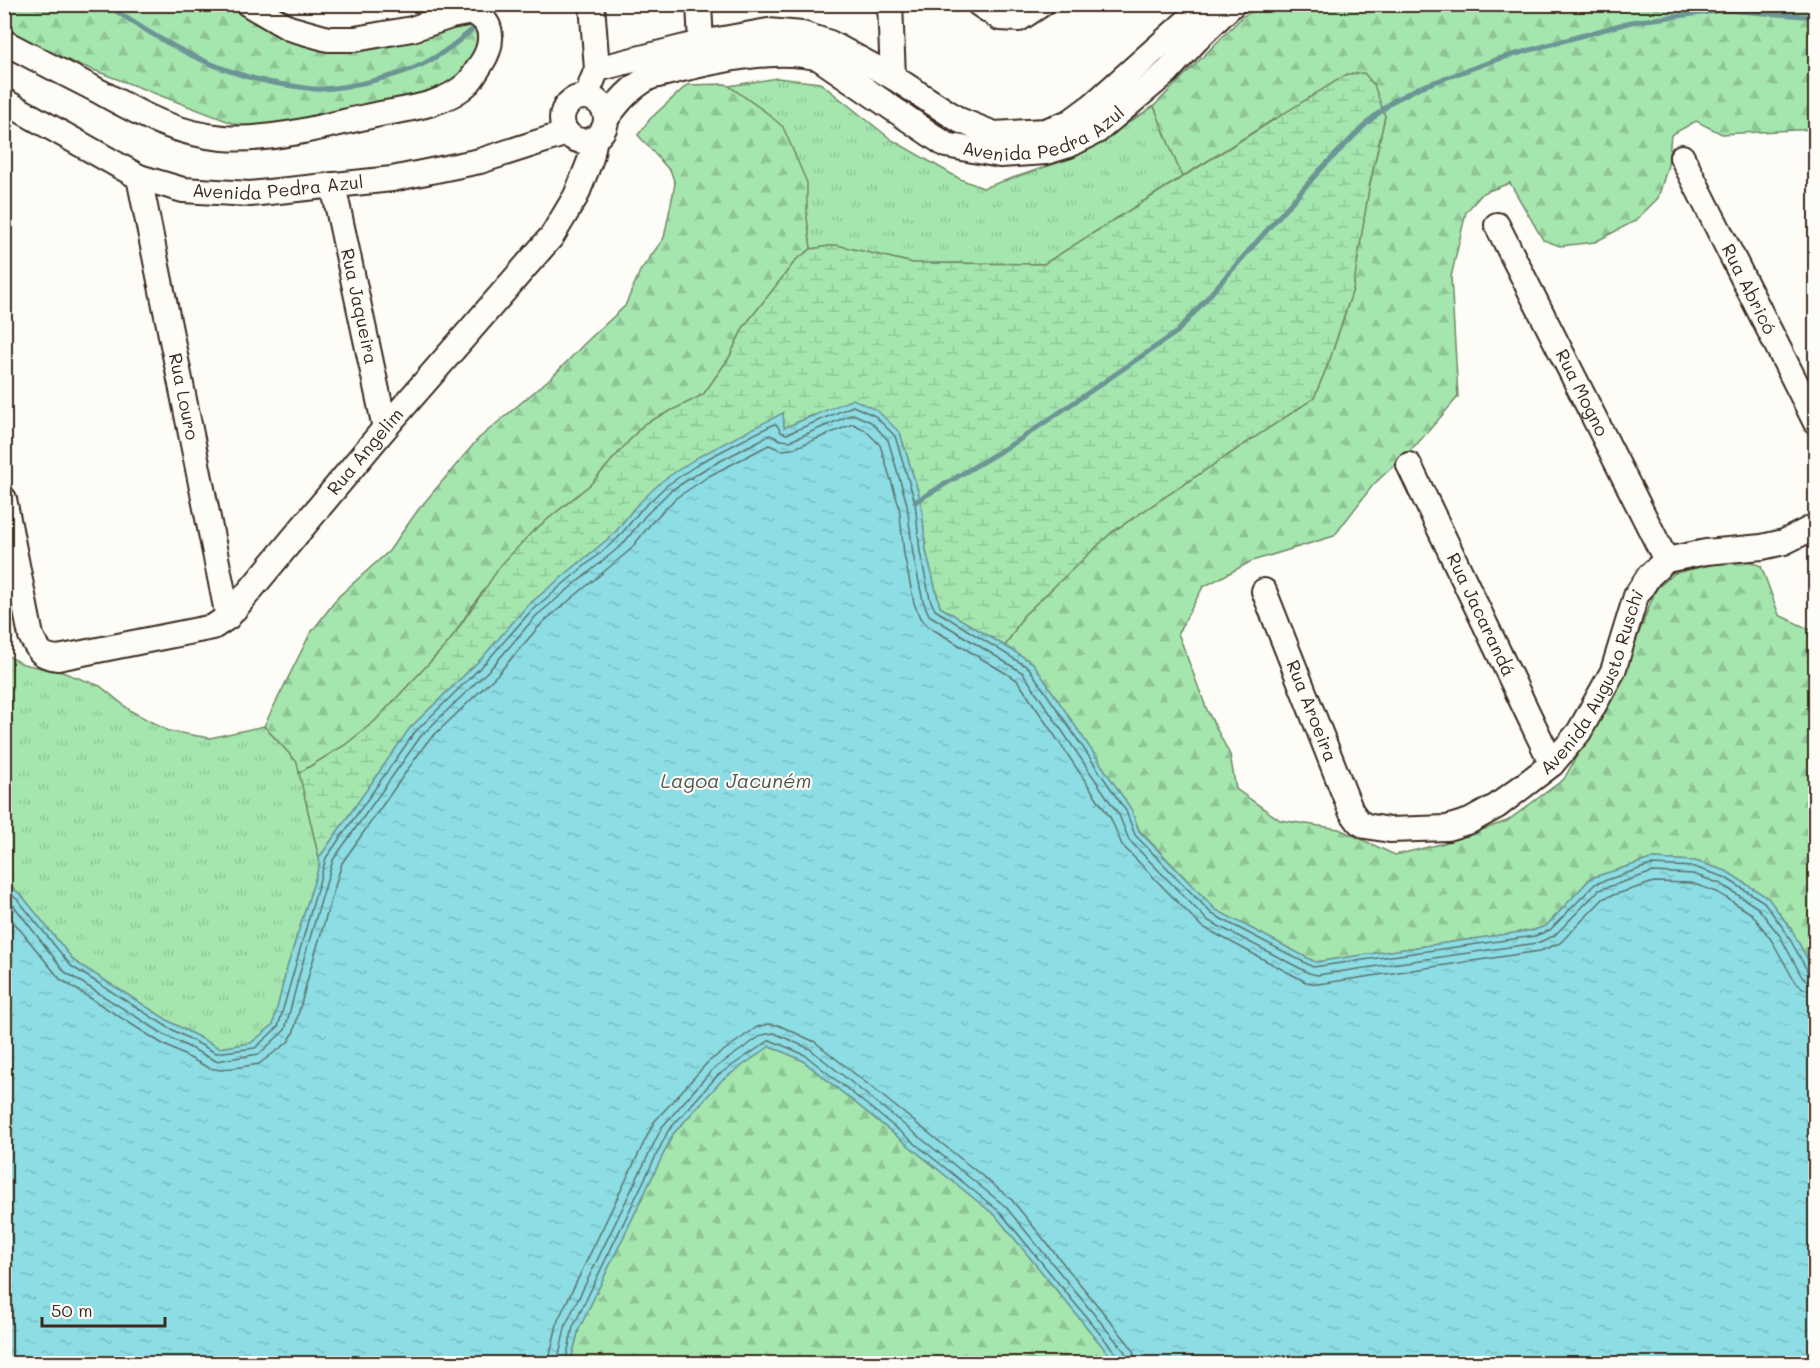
<svg xmlns="http://www.w3.org/2000/svg" width="1820" height="1368" viewBox="0 0 1820 1368" font-family="Mali,sans-serif">
<defs>
<pattern id="grass-tufts" width="24" height="20" patternUnits="userSpaceOnUse" patternTransform="scale(1.5)"><rect width="24" height="20" fill="#a5e6af"/><path d="M3 7l-1-3M5 7V3M7 7l1-3M15 17l-1-3M17 17v-4M19 17l1-3" fill="none" stroke="#8fc596"/></pattern>
<pattern id="forest-firs" width="22" height="20" patternUnits="userSpaceOnUse" patternTransform="scale(1.5)"><rect width="22" height="20" fill="#a5e6af"/><path d="M5 1l3.5 6h-7zM16 11l3.5 6h-7z" fill="#8fc596"/></pattern>
<pattern id="wetland-marsh" width="20" height="14" patternUnits="userSpaceOnUse" patternTransform="scale(1.5)"><rect width="20" height="14" fill="#a5e6af"/><path d="M1 5h8M5 5V1M11 12h8M15 12V8" fill="none" stroke="#8fc596"/></pattern>
<pattern id="water-ripples" width="26" height="14" patternUnits="userSpaceOnUse" patternTransform="scale(1.5)"><rect width="26" height="14" fill="#8cdde4"/><path d="M2 4q2-2 4 0t4 0M15 11q2-2 4 0t4 0" fill="none" stroke="#7abec3"/></pattern>
</defs>
<rect width="100%" height="100%" fill="#fdfcf7"/>
<filter id="ink" filterUnits="userSpaceOnUse"><feTurbulence type="fractalNoise" baseFrequency=".0167" numOctaves="2"/><feDisplacementMap in="SourceGraphic" scale="12" xChannelSelector="R" yChannelSelector="G"/><feConvolveMatrix kernelMatrix="1 2 1 2 8 2 1 2 1" color-interpolation-filters="sRGB"/></filter>
<g filter="url(#ink)">
<path fill="url(#grass-tufts)" stroke="#708866" stroke-width="1.5" d="M777 78 820 83 892 140 960 179 983 188 1075 157 1154 106 1182 177 1044 264 913 263 836 245 811 249 807 218 767 113 729 86Z
M4 654 23 664 62 672 100 686 131 711 168 731 210 738 264 726 297 762 320 863 287 968 273 1025 251 1043 219 1048 172 1023 74 961 23 897 5 881Z"/>
<path fill="url(#forest-firs)" stroke="#708866" stroke-width="1.5" d="M1269 4 1815 5V129L1722 134 1696 121 1671 135 1668 165 1658 198 1635 221 1595 242 1560 246 1543 240 1510 183 1483 193 1466 212 1451 277 1458 397 1417 444 1373 485 1334 536 1252 561 1203 587 1178 633 1207 710 1230 755 1236 789 1280 820 1339 829 1395 855 1441 844 1507 821 1564 779 1626 666 1656 589 1675 573 1741 558 1761 566 1779 615 1815 632V973L1791 929 1768 898 1726 871 1695 861 1651 859 1591 878 1546 926 1534 930 1315 962 1216 910 1139 830 1131 809 1033 663 1005 646 1024 615 1112 532 1314 398 1330 359 1353 289 1369 188 1385 116 1274 119 1182 177 1154 106 1243 16Z
M4 5H260L345 51 464 23 487 35 483 63 460 104 274 139 41 50 5 31Z
M726 84 767 113 783 127 807 183V218L811 249 796 260 743 328 729 358 703 395 644 424 591 484 531 533 477 599 449 642 375 721 345 745 299 773 297 762 264 726 310 634 339 596 389 551 418 510 478 439 553 376 585 343 625 306 640 271 664 238 675 184 671 172 638 135 650 119 687 85Z
M770 1046 802 1060 996 1216 1116 1363 570 1364 579 1329 673 1134 722 1080Z"/>
<path fill="url(#wetland-marsh)" stroke="#708866" stroke-width="1.5" d="M1364 73 1374 85 1385 116 1369 188 1353 289 1330 359 1314 398 1112 532 1024 615 1005 646 940 607 926 551 921 501 900 433 813 415 784 428 783 413 635 507 614 534 527 606 482 658 410 728 319 858 299 773 345 745 375 721 449 642 501 565 531 533 591 484 644 424 703 395 729 358 743 328 796 260 811 249 836 245 913 263 1044 264 1347 74Z"/>
<path fill="url(#water-ripples)" stroke="#6c9595" stroke-width="1.5" d="M853 399 878 411 900 433 921 501 926 551 940 607 1033 663 1131 809 1139 831 1216 910 1315 962 1534 930 1546 926 1591 878 1651 859 1695 861 1726 871 1768 898 1791 929 1815 973V1363H1116L996 1216 802 1060 770 1046 722 1080 673 1134 579 1329 570 1363H5V881L23 897 74 961 172 1023 219 1048 251 1043 273 1025 287 968 320 863 319 858 410 728 482 658 527 606 614 534 635 507 662 481 698 457 783 413 784 428Z"/>
<g fill="none" stroke-linecap="round" stroke-linejoin="round">
<path stroke="#5b726d" stroke-width="1.5" d="M4 888 19 901 71 966 169 1028 216 1053 255 1048 278 1027 326 858 415 732 486 662 531 611 618 538 640 511 666 486 701 462 774 424 777 425 781 432 787 434 853 406 875 416 895 436 915 502 920 552 930 599 935 610 1029 668 1126 811 1135 835 1212 914 1313 967 1535 936 1550 930 1595 884 1651 865 1694 867 1724 877 1764 902 1786 932 1808 972 1816 975
M4 898 14 906 65 972 165 1035 216 1061 259 1054 285 1030 300 972 333 860 421 736 492 667 536 616 623 544 645 516 670 491 705 469 770 435 781 440 790 441 853 414 871 422 888 440 907 504 913 554 923 601 929 615 1023 673 1119 815 1129 840 1207 920 1309 973 1317 975 1537 943 1554 936 1599 890 1653 872 1693 874 1721 884 1758 908 1780 936 1802 977 1808 981 1816 983
M4 910 60 979 161 1043 209 1068 221 1070 259 1064 288 1042 293 1034 309 974 342 863 427 742 498 674 542 623 630 550 652 522 676 498 709 476 769 445 781 450 792 449 853 424 865 430 880 445 899 506 904 554 914 603 920 618 929 627 1017 680 1111 819 1122 845 1201 926 1306 982 1318 984 1540 951 1560 943 1604 898 1654 882 1691 883 1717 892 1752 914 1772 941 1795 982 1804 989 1816 992
M548 1364 558 1320 654 1122 708 1062 757 1027 769 1024 778 1025 815 1042 1011 1199 1132 1348 1137 1364
M557 1364 566 1324 662 1127 712 1070 762 1035 774 1033 810 1049 1005 1206 1125 1352 1128 1364
M565 1364 573 1327 668 1131 718 1075 770 1040 805 1055 1000 1212 1119 1357 1120 1364"/>
<path stroke="#6c9595" stroke-width="5" d="M106 4C162 43 224 78 293 86 302 87 312 90 321 89 348 88 389 78 414 68 439 58 459 41 479 24
M915 502 1019 440 1177 332 1320 170 1369 121 1393 101 1418 88 1498 59 1631 22 1725 10 1816 17"/>
<defs>
<g id="minor">
<path d="M699 4 701 43"/>
<path d="M890 4 893 77"/>
<path d="M979 4 1000 18 1019 19 1042 4"/>
<path d="M4 42C34 58 63 73 93 88 137 112 171 133 223 138 272 142 327 125 375 115 406 109 444 106 468 83 473 78 477 70 481 64 493 46 496 21 472 12L451 16 412 29 355 39H328L289 28 248 4"/>
<path d="M597 69 701 43 768 31 802 34 830 43 893 77 959 120 994 134 1045 131 1070 122 1093 105 1206 4"/>
<path d="M591 84 597 69 592 4"/>
<circle cx="584" cy="119" r="22"/>
<path id="s1" d="M4 101 139 177 183 190 250 194 392 179 480 161 567 133"/>
<path id="s2" d="M606 119C619 101 630 88 650 77 699 65 770 45 819 58L946 145 1000 155 1046 152 1069 145 1097 131 1168 71 1201 35 1233 4"/>
<path id="s3" d="M1682 157 1816 423"/>
<path id="s4" d="M139 177 228 617"/>
<path id="s5" d="M333 185 385 428"/>
<path id="s6" d="M1497 225 1666 560"/>
<path id="s7" d="M1409 465 1552 764"/>
<path id="s8" d="M4 499 31 636C39 651 40 656 58 658L213 627 228 617 385 428 552 236 576 196 591 158 595 138"/>
<path id="s9" d="M1264 591 1351 811 1359 822 1366 826 1390 830 1447 828 1470 821 1497 806 1552 764 1579 732 1613 671 1636 596 1649 576 1666 560 1706 552 1762 547 1784 542 1816 526"/>
</g>
</defs>
<use href="#minor" stroke="#3b2a1e" stroke-width="28"/>
<use href="#minor" stroke="#fdfcf7" stroke-width="24"/>
</g>
</g>
<g text-anchor="middle" stroke-width="4.5" stroke-linejoin="round" paint-order="stroke">
<g font-size="18" fill="#3b2a1e" stroke="#fdfcf7">
<text dy="6" stroke="none"><textPath href="#s2" startOffset="490">Avenida Pedra Azul</textPath></text>
<text dy="6" stroke="none"><textPath href="#s1" startOffset="296">Avenida Pedra Azul</textPath></text>
<text dy="6" stroke="none"><textPath href="#s3" startOffset="148">Rua Abricó</textPath></text>
<text dy="6" stroke="none"><textPath href="#s5" startOffset="124">Rua Jaqueira</textPath></text>
<text dy="6" stroke="none"><textPath href="#s6" startOffset="188">Rua Mogno</textPath></text>
<text dy="6" stroke="none"><textPath href="#s4" startOffset="224">Rua Louro</textPath></text>
<text dy="6" stroke="none"><textPath href="#s8" startOffset="568">Rua Angelim</textPath></text>
<text dy="6" stroke="none"><textPath href="#s7" startOffset="166">Rua Jacarandá</textPath></text>
<text dy="6" stroke="none"><textPath href="#s9" startOffset="556">Avenida Augusto Ruschi</textPath></text>
<text dy="6" stroke="none"><textPath href="#s9" startOffset="129">Rua Aroeira</textPath></text>
</g>
<g font-size="20" font-style="italic" fill="#4f5750" stroke="#fdfcf7">
<text x="736" y="788">Lagoa Jacuném</text>
</g>
</g>
<rect width="1820" height="1368" fill="none" stroke="#fdfcf7" stroke-width="24"/>
<rect x="12" y="12" width="1796" height="1344" fill="none" stroke="#3b2a1e" stroke-width="2" filter="url(#ink)"/>
<path d="M42 1317v9h123v-9" fill="none" stroke="#3b2a1e" stroke-width="3"/>
<text x="51" y="1317" font-size="18" fill="#3b2a1e" stroke="#fdfcf7" stroke-width="4.5" paint-order="stroke">50 m</text>
</svg>
